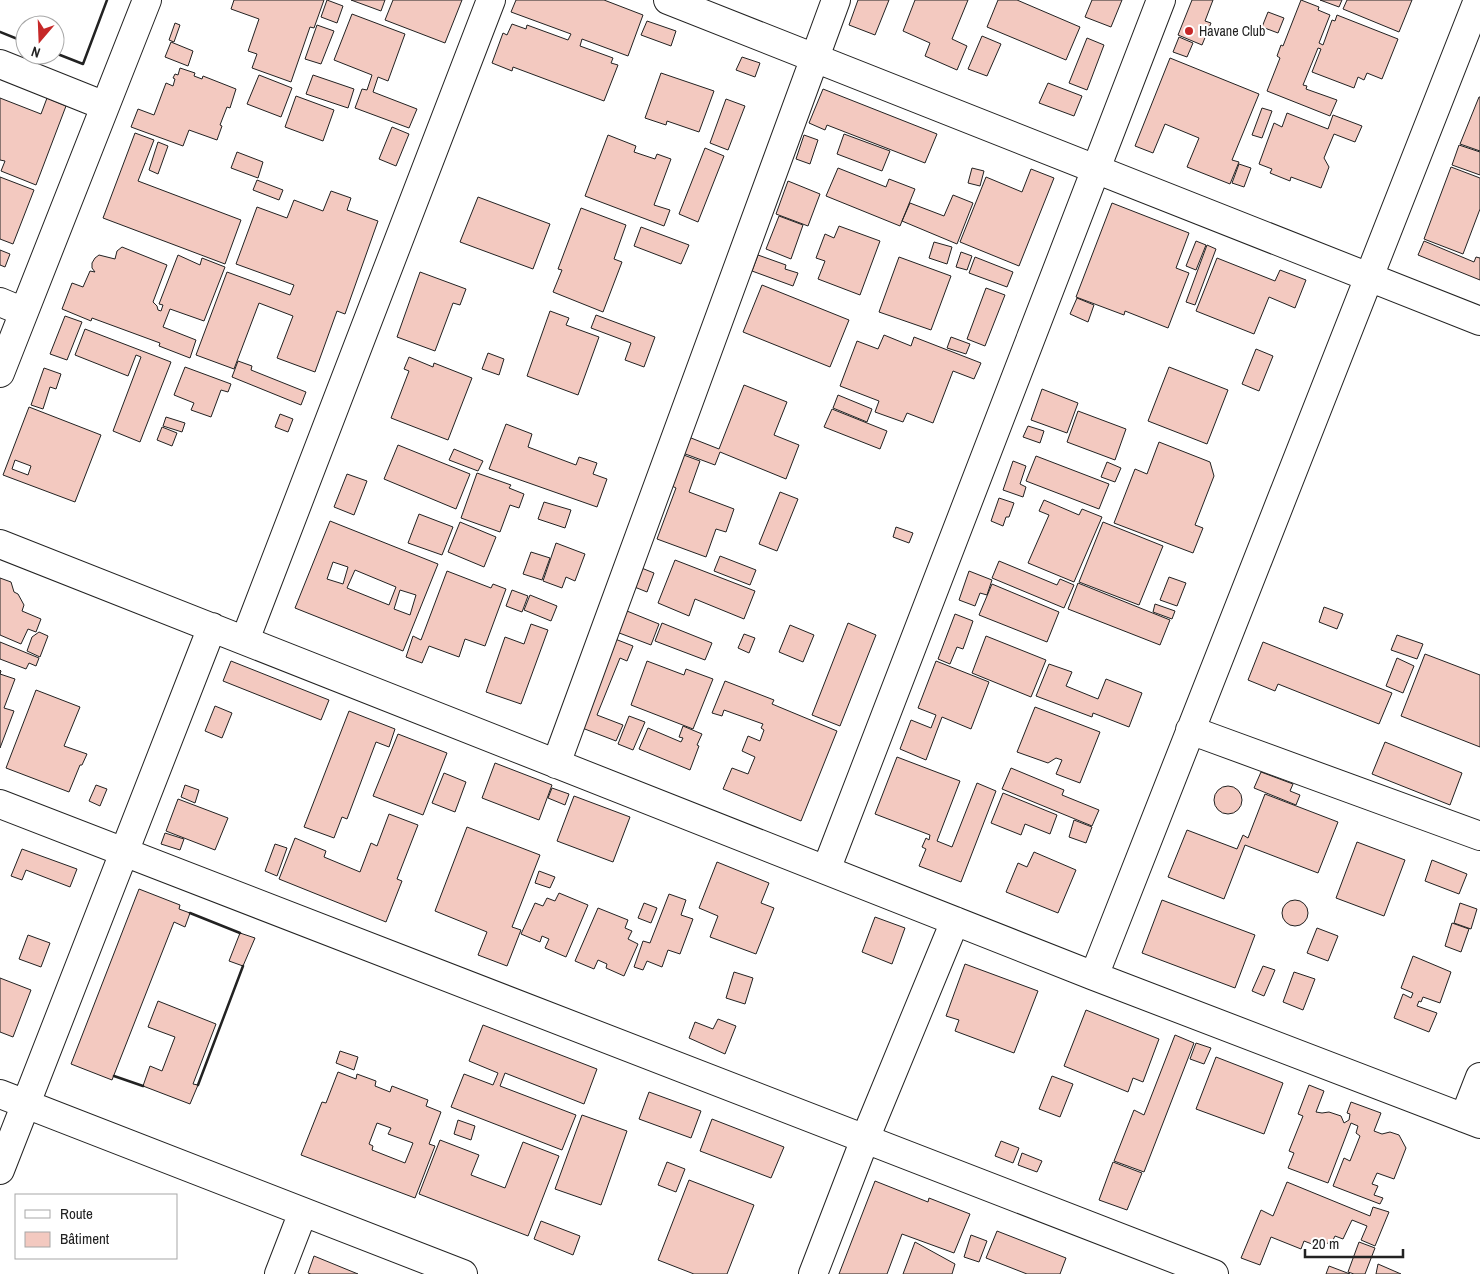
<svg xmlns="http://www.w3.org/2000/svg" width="1480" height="1274" viewBox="0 0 1480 1274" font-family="'Archivo Narrow',sans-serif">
<rect width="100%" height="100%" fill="#fff"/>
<path fill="#f3c9c0" stroke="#222" fill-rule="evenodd" d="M234 0H324L314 28 310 27 291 82 252 68 257 54 248 51 259 19 231 9Z
M327 0 343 6 337 23 321 17Z
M351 0H385L381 11Z
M393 0H462L445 43 385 20Z
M516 0H604L643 15 628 56 582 39 580 46 613 58 611 63 618 65 604 101 513 67 512 71 492 63 503 33 507 35 512 24 526 29 527 25 568 40 571 34 511 12Z
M858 0H889L875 35 849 25Z
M915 0H968L952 39 967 46 957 70 925 56 930 43 903 31Z
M998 0H1017L1080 27 1066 60 987 27Z
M1092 0H1122L1111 27 1085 17Z
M1192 0H1213L1205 21 1211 23 1202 45 1178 35Z
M1301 0 1319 7 1318 10 1330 15 1319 43 1323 45 1332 20 1335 21 1337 15 1398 39 1382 79 1367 73 1364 80 1358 77 1354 88 1312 72 1321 49 1318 48 1303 85 1307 86 1306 89 1337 100 1330 116 1267 91 1280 58 1277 56 1281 45 1283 46Z
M1320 0H1342L1339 7Z
M1347 0H1412L1399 32 1343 9Z
M1268 12 1284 18 1278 33 1262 27Z
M352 14 405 34 388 81 378 77 373 92 417 109 409 128 355 108 362 89 367 90 372 75 334 60Z
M647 21 676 31 671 46 641 35Z
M175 23 180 25 174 42 169 40Z
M317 25 334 31 321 64 305 59Z
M982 36 1001 44 987 76 968 69Z
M1179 37 1193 43 1187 57 1173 52Z
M1087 38 1104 45 1087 90 1069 83Z
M171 42 193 51 188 66 165 57Z
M742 57 760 63 755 77 736 70Z
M1170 58 1259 94 1232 160 1239 162 1230 184 1187 167 1199 138 1165 124 1153 153 1135 146Z
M180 68 195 73 194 76 202 79 203 76 236 89 230 108 227 107 220 125 222 126 217 140 189 130 183 146 131 127 138 109 154 115 166 83 173 86 175 79 173 78 175 74 178 75Z
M661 73 714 91 699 132 667 121 666 125 645 118Z
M259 75 292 88 281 117 247 104Z
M313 75 354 89 348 108 306 94Z
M1048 83 1082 96 1074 116 1039 103Z
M823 89 937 134 925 163 827 125 825 130 809 123Z
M296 96 334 110 323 141 285 127Z
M1479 97H1480V151L1460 144Z
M0 98 41 114 47 98 66 106 36 185 1 171 5 161 0 160Z
M726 99 745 106 728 150 710 143Z
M1262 108 1272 111 1262 138 1252 135Z
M1287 113 1328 129 1333 115 1362 126 1355 142 1334 134 1324 158 1329 167 1321 188 1291 177 1290 181 1270 173 1272 169 1259 164 1274 123 1282 127Z
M392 127 409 134 396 166 379 159Z
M135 133 154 140 138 181 241 220 225 264 103 218Z
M844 134 890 151 882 171 837 154Z
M608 135 636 146 634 152 655 159 657 154 671 159 654 205 670 210 664 226 585 196Z
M804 135 818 140 810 164 796 159Z
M158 142 168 146 158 174 149 170Z
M1459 145 1480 152V175L1452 165Z
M705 148 724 156 698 222 679 214Z
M237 152 263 162 258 178 231 168Z
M1239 164 1251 168 1244 187 1232 183Z
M1451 167 1480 178V209L1463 254 1424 239Z
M838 168 886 187 889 179 915 189 900 226 826 196Z
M972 168 984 171 980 186 968 183Z
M1031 169 1054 178 1019 266 960 242 986 177 1022 192Z
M0 177 34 190 13 244 0 239Z
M257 180 283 190 279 200 253 190Z
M788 181 820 194 808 226 776 214Z
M331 191 351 198 347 210 378 221 345 314 337 311 315 372 277 358 293 316 259 303 234 369 196 355 227 272 290 295 294 285 236 264 257 207 287 218 294 200 323 211Z
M953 195 973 203 957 244 902 221 910 203 944 216Z
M478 197 550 224 533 269 460 242Z
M1112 203 1189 233 1176 268 1189 273 1168 328 1125 311 1124 315 1076 297Z
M581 208 626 225 614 259 622 262 603 312 553 292 562 270 558 269Z
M779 216 803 225 791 259 766 249Z
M839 226 880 241 860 295 818 279 825 261 816 258 825 234 834 238Z
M641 227 689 245 681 264 634 246Z
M1196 241 1206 245 1196 270 1186 266Z
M1424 241 1474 262 1476 257 1480 258V280L1418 255Z
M934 242 952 247 947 264 929 258Z
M1207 245 1216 249 1195 305 1186 302Z
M122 247 167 265 153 302 157 306 158 310 161 311 163 305 159 304 178 255 200 265 202 258 225 267 204 321 170 309 163 327 196 340 190 358 159 346 160 343 92 318 91 321 62 309 72 283 83 287 90 271 95 272 92 268V263L95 258 99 255 115 259 117 251Z
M0 250 10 254 5 267 0 265Z
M961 252 972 256 967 270 956 267Z
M758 255 786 265 785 269 798 273 793 286 752 271Z
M899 257 951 276 931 330 879 312Z
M975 257 1013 272 1007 287 969 273Z
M1217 258 1275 281 1280 270 1306 280 1295 308 1269 297 1254 334 1196 311Z
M420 272 466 289 460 305 453 303 435 351 397 337Z
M762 285 849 320 830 367 743 332Z
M986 288 1005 295 985 346 967 339Z
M1077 298 1094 305 1088 322 1070 314Z
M550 311 569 318 566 325 599 337 578 395 527 376Z
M596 315 655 337 644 367 625 360 631 343 591 328Z
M65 316 82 322 67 360 50 354Z
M85 329 171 362 140 442 113 431 141 357 136 355 128 376 75 355Z
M884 335 911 346 914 337 981 363 974 379 953 371 933 423 907 413 903 422 875 412 879 401 840 386 857 341 878 349Z
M951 337 970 344 966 354 947 348Z
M1256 349 1273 356 1259 391 1242 384Z
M488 353 504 359 499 375 482 369Z
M409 357 433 367 434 363 472 378 448 440 391 418 409 371 404 369Z
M238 361 252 366 251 370 306 392 301 405 232 377Z
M185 367 231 384 228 392 221 390 211 417 191 410 194 403 174 395Z
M1169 367 1228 390 1207 444 1148 421Z
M44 368 61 374 56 389 50 387 43 409 31 405Z
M744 385 787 402 774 435 799 445 786 479 720 452 715 465 680 452 686 436 719 449Z
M1042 389 1078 403 1067 433 1031 420Z
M838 395 872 409 867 422 833 408Z
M29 407 101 435 75 502 3 475ZM15 460 31 466 28 475 12 469Z
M832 409 887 431 880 449 824 427Z
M1078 411 1126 429 1115 460 1067 442Z
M280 414 293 419 288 432 275 427Z
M166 417 185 423 182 432 163 426Z
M506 424 532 434 528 447 576 465 579 457 597 463 593 474 607 479 597 507 489 469Z
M1028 426 1044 431 1040 443 1023 437Z
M162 427 177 433 172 446 157 440Z
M1159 442 1210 462 1214 476 1195 525 1203 528 1193 553 1114 523 1135 469 1147 474Z
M398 445 470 474 456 509 384 479Z
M454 449 483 461 478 471 449 460Z
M681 454 700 461 689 492 734 509 726 532 716 529 706 557 657 539 676 488 670 485Z
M1036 456 1109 484 1099 509 1026 481Z
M1013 461 1026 466 1020 484 1026 487 1023 497 1003 490Z
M1107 462 1121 468 1115 482 1101 477Z
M477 473 511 485 509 488 524 494 519 508 510 505 500 532 461 518Z
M347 474 367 481 354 515 334 507Z
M780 492 798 499 777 551 759 544Z
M999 498 1014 503 1009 517H1006L1003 526 991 521Z
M1044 500 1079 515 1082 509 1102 517 1074 582 1028 563 1049 515 1039 511Z
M544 502 571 510 565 528 538 519Z
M419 514 453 527 442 555 408 543Z
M330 521 438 564 403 651 295 608ZM333 562 348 567 343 584 327 579ZM355 570 396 587 389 605 347 588ZM400 590 416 595 410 615 394 609Z
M460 522 496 537 484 567 448 552Z
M1103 522 1163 546 1139 605 1079 582Z
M896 527 913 533 909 543 893 537Z
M556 543 585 554 575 581 566 577 562 588 543 581Z
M531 552 550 558 542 580 523 574Z
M720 556 756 570 750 585 714 571Z
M675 560 755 591 744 619 695 599 689 616 658 603Z
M999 561 1057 585 1060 579 1074 585 1064 608 992 578Z
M639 567 654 573 647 592 632 586Z
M447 571 491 588 493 584 506 589 485 646 465 639 459 657 429 646 422 663 406 657 413 636 421 640Z
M969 571 992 580 987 595 980 593 975 606 959 600Z
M1169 577 1186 583 1177 606 1160 600Z
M0 578 11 582 14 592 18 594 24 605 22 611 41 619 36 632 28 629 21 644 0 635Z
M1078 583 1170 620 1160 645 1068 609Z
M992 584 1059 612 1047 642 979 615Z
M512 590 528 596 522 612 506 606Z
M530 595 557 606 551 621 524 610Z
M1155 604 1175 611 1172 619 1153 612Z
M1324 607 1343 614 1337 629 1319 622Z
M622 609 659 624 651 645 614 631Z
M955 614 973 621 963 649 957 647 950 664 938 659Z
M662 623 712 643 705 660 655 641Z
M848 623 876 635 840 726 812 715Z
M531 624 548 630 521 704 486 692 505 637 524 644Z
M790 625 814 635 803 662 779 652Z
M39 632 48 636 40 657 27 651 32 637Z
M744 634 755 638 749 653 738 648Z
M1397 635 1423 644 1417 659 1391 650Z
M986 636 1046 660 1031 697 972 673Z
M610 637 633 646 627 661 620 658 597 715 623 725 616 741 577 726Z
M0 642 39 658 36 666 29 663 26 669 0 659Z
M1263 642 1392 693 1379 724 1278 684 1275 691 1248 680Z
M1425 654 1480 675V747L1401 716Z
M1397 658 1414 666 1403 693 1386 686Z
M231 661 329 700 321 720 223 681Z
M647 661 684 675 686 669 713 679 693 729 631 705Z
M936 661 989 682 971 729 942 717 926 760 900 749 911 720 931 728 936 715 918 708Z
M1049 664 1072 672 1066 686 1098 699 1106 679 1142 693 1129 727 1093 713 1092 717 1036 696Z
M0 670 1 671 0 674 15 679 4 708 14 711 0 748Z
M725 681 774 700 772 704 837 731 801 821 723 789 732 768 748 774 755 757 742 751 748 736 760 741 764 730 761 728 763 724 724 710 722 716 712 713Z
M36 690 80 707 64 746 87 754 82 765H80L69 792 6 768Z
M215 706 232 713 222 738 205 731Z
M1035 707 1100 732 1080 783 1056 774 1062 760 1056 758 1048 763 1017 752Z
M349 711 395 729 389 747 376 742 347 819 342 817 334 838 304 827Z
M629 716 645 722 633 750 618 744Z
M683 726 702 734 697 745 699 746 690 770 639 749 648 728 681 742 683 738 679 737Z
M398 734 447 753 423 815 373 796Z
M1385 742 1462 773 1450 805 1372 774Z
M897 757 960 781 937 841 952 847 977 783 996 791 961 882 919 866 926 849 922 847 926 838 929 840 930 835 875 814Z
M495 763 552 785 539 820 482 798Z
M1011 768 1064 790 1062 795 1099 810 1092 826 1002 789Z
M1261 772 1293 784 1290 791 1300 795 1296 805 1254 788Z
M444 773 466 782 455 812 432 803Z
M96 785 107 789 100 806 89 801Z
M185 785 199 790 195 803 181 797Z
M1214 800a14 14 0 1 1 28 0a14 14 0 1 1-28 0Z
M552 788 569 794 565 805 548 798Z
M1003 793 1057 815 1050 834 1025 824 1021 835 991 823Z
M1265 794 1338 822 1318 873 1245 845 1224 899 1168 877 1187 830 1237 849 1243 835 1248 838Z
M574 796 630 817 613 862 557 841Z
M178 799 228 818 215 850 166 831Z
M389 814 418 825 397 879 402 881 386 922 279 879 295 838 326 851 324 857 360 872 371 843 377 846Z
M1074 820 1092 827 1086 843 1069 837Z
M467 827 540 855 512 927 521 930 507 966 478 955 487 932 435 911Z
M165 833 184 839 180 850 161 844Z
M1357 842 1405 860 1384 916 1336 898Z
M275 844 287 848 277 876 265 871Z
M22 849 77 869 70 887 26 870 22 880 11 876Z
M1034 852 1076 870 1058 913 1006 892 1018 863 1027 867Z
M1432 860 1467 874 1459 894 1425 881Z
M717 862 769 883 761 903 774 908 756 954 710 937 718 916 699 908Z
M539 871 555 877 550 888 535 883Z
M139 889 180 905 179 909 190 913 185 927 174 922 112 1080 71 1064Z
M559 893 588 905 566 957 545 948 549 939 542 936 540 942 521 934 535 903 543 906 547 898 555 901Z
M669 894 686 900 681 915 693 919 680 954 668 950 662 967 647 961 643 970 634 967 643 941 650 943Z
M1162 900 1255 935 1235 988 1142 953Z
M1282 913a13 13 0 1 1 26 0a13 13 0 1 1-26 0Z
M644 903 657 908 651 923 638 918Z
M1460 903 1477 909 1471 929 1454 923Z
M598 908 628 920 625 928 632 931 628 939 638 944 624 976 606 968 607 964 598 960 594 969 575 961Z
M875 917 905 928 892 964 862 952Z
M1452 923 1469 929 1461 952 1445 946Z
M1317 928 1338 936 1328 961 1307 953Z
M240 933 255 938 243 966 229 961Z
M28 935 50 943 41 967 19 959Z
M1413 956 1451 972 1440 1003 1423 997 1421 1002 1419 1001 1417 1006 1437 1013 1429 1032 1394 1018 1403 994 1411 998 1413 993 1401 988Z
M965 964 1038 991 1014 1053 955 1031 959 1020 946 1016Z
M1263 966 1275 970 1264 996 1252 991Z
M734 972 753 978 745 1004 726 998Z
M1294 972 1315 979 1303 1010 1283 1002Z
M0 978 31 990 13 1037 0 1032Z
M158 1001 216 1024 193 1084 198 1085 190 1104 143 1086 150 1066 162 1071 175 1037 148 1027Z
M1086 1010 1159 1039 1143 1082 1133 1078 1128 1092 1064 1066Z
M718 1019 736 1026 725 1054 689 1038 695 1022 713 1029Z
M483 1025 597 1069 584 1104 505 1073 500 1086 576 1115 562 1150 451 1107 464 1074 493 1085 498 1073 469 1061Z
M1175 1035 1194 1043 1144 1172 1114 1161 1134 1110 1144 1115Z
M1196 1043 1211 1048 1204 1064 1190 1059Z
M340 1051 358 1057 354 1070 336 1063Z
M1216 1057 1283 1083 1264 1134 1196 1109Z
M338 1072 356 1079 357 1074 376 1081 375 1086 390 1092 392 1086 428 1100 426 1106 441 1112 429 1144 435 1146 415 1198 301 1155 322 1102 326 1103ZM377 1123 391 1128 388 1134 413 1143 405 1163 372 1150 373 1146 369 1144Z
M1052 1076 1073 1084 1060 1117 1039 1109Z
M1309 1085 1324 1091 1316 1112 1322 1113 1329 1112 1341 1116 1344 1123 1349 1120 1350 1114 1347 1113 1351 1102 1381 1113 1374 1131 1382 1134 1390 1132 1399 1135 1406 1148 1394 1179 1377 1173 1372 1184 1378 1186 1374 1195 1383 1198 1380 1204 1333 1186 1344 1158 1350 1161 1360 1136 1356 1133 1358 1126 1351 1123 1328 1183 1288 1168 1294 1153 1289 1151 1303 1116 1298 1114Z
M649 1092 701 1111 691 1138 639 1119Z
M582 1115 627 1131 601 1205 555 1189Z
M712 1119 784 1147 771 1178 700 1151Z
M458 1120 475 1126 471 1140 454 1134Z
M440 1140 479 1155 471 1175 505 1188 523 1142 559 1156 528 1236 419 1194Z
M1001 1141 1019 1148 1013 1163 995 1156Z
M1022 1153 1042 1161 1037 1172 1018 1165Z
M667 1162 685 1169 676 1192 658 1185Z
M1113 1162 1142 1173 1127 1210 1099 1200Z
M689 1180 754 1205 727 1274H694L658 1260Z
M875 1181 928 1202 929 1198 970 1214 954 1253 902 1234 887 1274H839Z
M1287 1182 1370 1216 1373 1207 1389 1212 1375 1246 1361 1240 1367 1226 1352 1220 1343 1239 1335 1236 1332 1242 1317 1246 1304 1241 1301 1249 1271 1237 1260 1265 1241 1258 1261 1210 1273 1216Z
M541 1221 580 1236 573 1255 534 1239Z
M997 1231 1066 1258 1060 1274H1027L986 1258Z
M971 1235 987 1241 979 1262 964 1257Z
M915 1242 955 1264 952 1274H903Z
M1359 1242 1375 1248 1365 1274H1354L1348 1272Z
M314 1256 358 1274H311L308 1273Z
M1378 1264 1401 1274H1376Z
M1329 1266 1350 1274H1326Z"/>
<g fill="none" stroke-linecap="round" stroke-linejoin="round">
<defs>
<path id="minor" d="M668 0 1480 321
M0 64 105 106
M0 302 24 312
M0 373 147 0
M0 544 1094 976 1480 1124
M245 640 491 0
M1190 730 1480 836
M556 764 836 0
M0 804 1214 1274
M826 870 1161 0
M1094 976 1478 0
M0 1094 463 1274
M1464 1118 1480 1077
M0 1170 212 627
M279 1274 303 1212
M813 1274 865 1139 955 921"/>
</defs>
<use href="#minor" stroke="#222" stroke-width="30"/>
<use href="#minor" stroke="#fff" stroke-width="28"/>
<path stroke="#222" stroke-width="2.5" d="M0 32 25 42
M55 53 83 64 107 0
M190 913 240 933
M114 1076 143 1086
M198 1085 243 966"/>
</g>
<circle fill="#c62828" stroke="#fff" stroke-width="2" cx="1189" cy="31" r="5"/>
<g text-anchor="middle" stroke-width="4" stroke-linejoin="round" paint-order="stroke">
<g font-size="14" fill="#222" stroke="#fff" text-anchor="start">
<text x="1199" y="36">Havane Club</text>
</g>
</g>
<rect x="15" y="1194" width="162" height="65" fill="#ffffff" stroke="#a7a7a7"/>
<rect x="25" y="1210" width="25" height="8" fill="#ffffff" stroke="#a7a7a7"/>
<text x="60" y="1219" font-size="15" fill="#222222">Route</text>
<rect x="25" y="1232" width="25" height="15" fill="#f3c9c0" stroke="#a7a7a7"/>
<text x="60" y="1244" font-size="15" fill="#222222">Bâtiment</text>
<g transform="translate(40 40) rotate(199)"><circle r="24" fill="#ffffff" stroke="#a7a7a7"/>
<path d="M0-4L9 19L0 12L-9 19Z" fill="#c62828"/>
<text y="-8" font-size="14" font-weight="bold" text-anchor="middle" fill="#222222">N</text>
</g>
<path d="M1305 1249v8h98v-8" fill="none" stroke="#222222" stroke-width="2.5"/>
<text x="1312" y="1249" font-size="15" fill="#222222" stroke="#ffffff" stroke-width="4" paint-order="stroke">20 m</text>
</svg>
